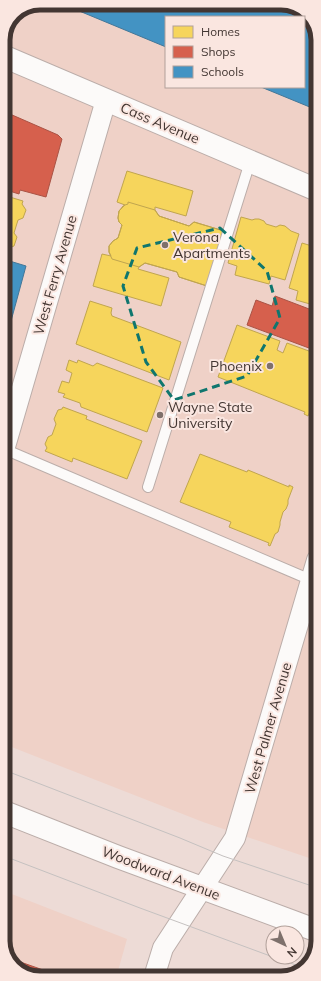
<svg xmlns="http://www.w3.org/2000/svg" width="321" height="981" viewBox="0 0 321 981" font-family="Mulish,sans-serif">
<rect width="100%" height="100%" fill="#eddbd6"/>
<path fill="#efd1c7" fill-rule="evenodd" d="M40 3H286L305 12 317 31 318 861 203 822 4 744 3 38 14 14ZM166 17H304V87H166Z
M4 891 127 939 116 978H37L16 969 4 950Z"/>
<path fill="#f6d55c" stroke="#c0a54f" d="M127 171 193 191 186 216 155 207V210L159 216 189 226 194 222 224 231 207 286 179 277 177 272 145 263 139 267 138 269 169 278 161 306 93 286 102 254 111 256 109 252V246L113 241 118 238 122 225 119 222 118 218 119 211 125 205 117 202Z
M3 195 23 201 22 204 26 210 23 218 18 220 14 233 17 237 14 246 9 248V251L3 249Z
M128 202 155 210 159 216 189 226 194 222 224 231 207 286 179 277 177 272 145 263 139 267 112 259 109 252V246L113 241 118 238 122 225 119 222 118 218 119 211 123 206 125 205 128 204Z
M241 217 252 220 255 219H259L264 221 266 224 276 227 280 225 285 226 291 231 299 234 285 280 271 276 269 284 235 275 237 266 228 263Z
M302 243 312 246 317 245V306L296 300 298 291 289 288Z
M90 301 112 308 111 313 112 316 181 342 169 380 76 344Z
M237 325 280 341 277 350 283 353 287 343 317 354V399L316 402 313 405 308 416 304 414 305 412 218 377Z
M69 360 77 363 78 360 93 366 97 363 163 388 147 432 81 407 80 403 63 397 65 394 58 392 62 381 69 383 72 373 66 370Z
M63 407 87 416 86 419 142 441 127 479 73 458 72 462 45 451 47 448 45 444 48 437 52 435 56 424 54 419 58 410 62 409Z
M200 454 247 472 248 470 289 487V485L293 487 288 500V504L286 509 283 512 280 522V525L278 532 275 534 270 546 268 545 269 543 229 527 231 522 180 502Z"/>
<path fill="#d6604d" stroke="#aa5345" d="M3 111 58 135 62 139 46 197 20 190 19 194 3 189Z
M275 296 317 312V351L247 325 256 300 272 306Z
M9 958 66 978H37L16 969Z
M198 970 204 971 222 977H193V975Z"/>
<path fill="#4393c3" stroke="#437798" d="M60 3H286L305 12 317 31V110L261 87H304V17H166V47Z
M3 259 26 266 11 321 3 319Z"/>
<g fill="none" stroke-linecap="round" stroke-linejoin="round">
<defs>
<path id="lane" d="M4 449 311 580
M148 487 250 162"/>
<path id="street" d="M4 450 106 100
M154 977 163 948 235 838 317 560"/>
<path id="secondary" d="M3 56 317 190"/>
<path id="primary" d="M4 812 118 857 318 931"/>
</defs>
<use href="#lane" stroke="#bbada9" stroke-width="12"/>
<use href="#street" stroke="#bbada9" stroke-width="22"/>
<use href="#secondary" stroke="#bbada9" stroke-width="24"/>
<use href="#primary" stroke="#bbada9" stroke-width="24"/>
<use href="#lane" stroke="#fcfaf9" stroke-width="10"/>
<use href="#street" stroke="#fcfaf9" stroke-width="20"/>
<use href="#secondary" stroke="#fcfaf9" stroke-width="22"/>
<use href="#primary" stroke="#fcfaf9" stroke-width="22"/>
<path stroke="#c5c1c0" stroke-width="1" d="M4 770 180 838 223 856 318 888
M4 856 140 908 273 957
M274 957 304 968"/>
</g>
<path fill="none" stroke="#0f766e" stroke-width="3" stroke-dasharray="8 5" stroke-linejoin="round" d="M220 228 267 271 280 318 247 376 174 400 146 362 123 286 137 248Z"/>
<g fill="#7e706b" stroke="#fae6e0" stroke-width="1.5">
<circle cx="165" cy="245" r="4"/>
<circle cx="270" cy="366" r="4"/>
<circle cx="160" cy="415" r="4"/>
</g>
<g text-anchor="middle" stroke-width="4" stroke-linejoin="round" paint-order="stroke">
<g font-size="14" fill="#433632" stroke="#fae6e0">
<text transform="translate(160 123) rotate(23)" y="5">Cass Avenue</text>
<text transform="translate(55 275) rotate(-74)" y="5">West Ferry Avenue</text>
<text transform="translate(268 728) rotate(-74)" y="5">West Palmer Avenue</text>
<text transform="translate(161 873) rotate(21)" y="5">Woodward Avenue</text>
</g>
<g font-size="14" fill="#433632" stroke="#fae6e0" text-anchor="start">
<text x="173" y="242">Verona<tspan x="173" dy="16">Apartments</tspan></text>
<text x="262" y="371" text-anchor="end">Phoenix</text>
<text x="168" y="412">Wayne State<tspan x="168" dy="16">University</tspan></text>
</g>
</g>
<path d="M0 0H321V981H0ZM40 10H281A30 30 0 0 1 311 40V941A30 30 0 0 1 281 971H40A30 30 0 0 1 10 941V40A30 30 0 0 1 40 10Z" fill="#fae6e0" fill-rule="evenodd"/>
<path fill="none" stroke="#433632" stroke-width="5" d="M40 10H281A30 30 0 0 1 311 40V941A30 30 0 0 1 281 971H40A30 30 0 0 1 10 941V40A30 30 0 0 1 40 10Z"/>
<rect x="165" y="16" width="140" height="72" fill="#fae6e0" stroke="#b1a09a"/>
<rect x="173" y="26" width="20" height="12" fill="#f6d55c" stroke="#b1a09a"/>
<text x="201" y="36" font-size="12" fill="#433632">Homes</text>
<rect x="173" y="46" width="20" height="12" fill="#d6604d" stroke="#b1a09a"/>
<text x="201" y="56" font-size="12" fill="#433632">Shops</text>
<rect x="173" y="66" width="20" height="12" fill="#4393c3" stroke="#b1a09a"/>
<text x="201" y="76" font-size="12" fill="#433632">Schools</text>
<g transform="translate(285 945) rotate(136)"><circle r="19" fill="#fae6e0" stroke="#b1a09a"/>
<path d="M0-3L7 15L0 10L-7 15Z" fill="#7e706b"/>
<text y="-6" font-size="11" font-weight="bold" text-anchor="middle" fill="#433632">N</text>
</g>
</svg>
